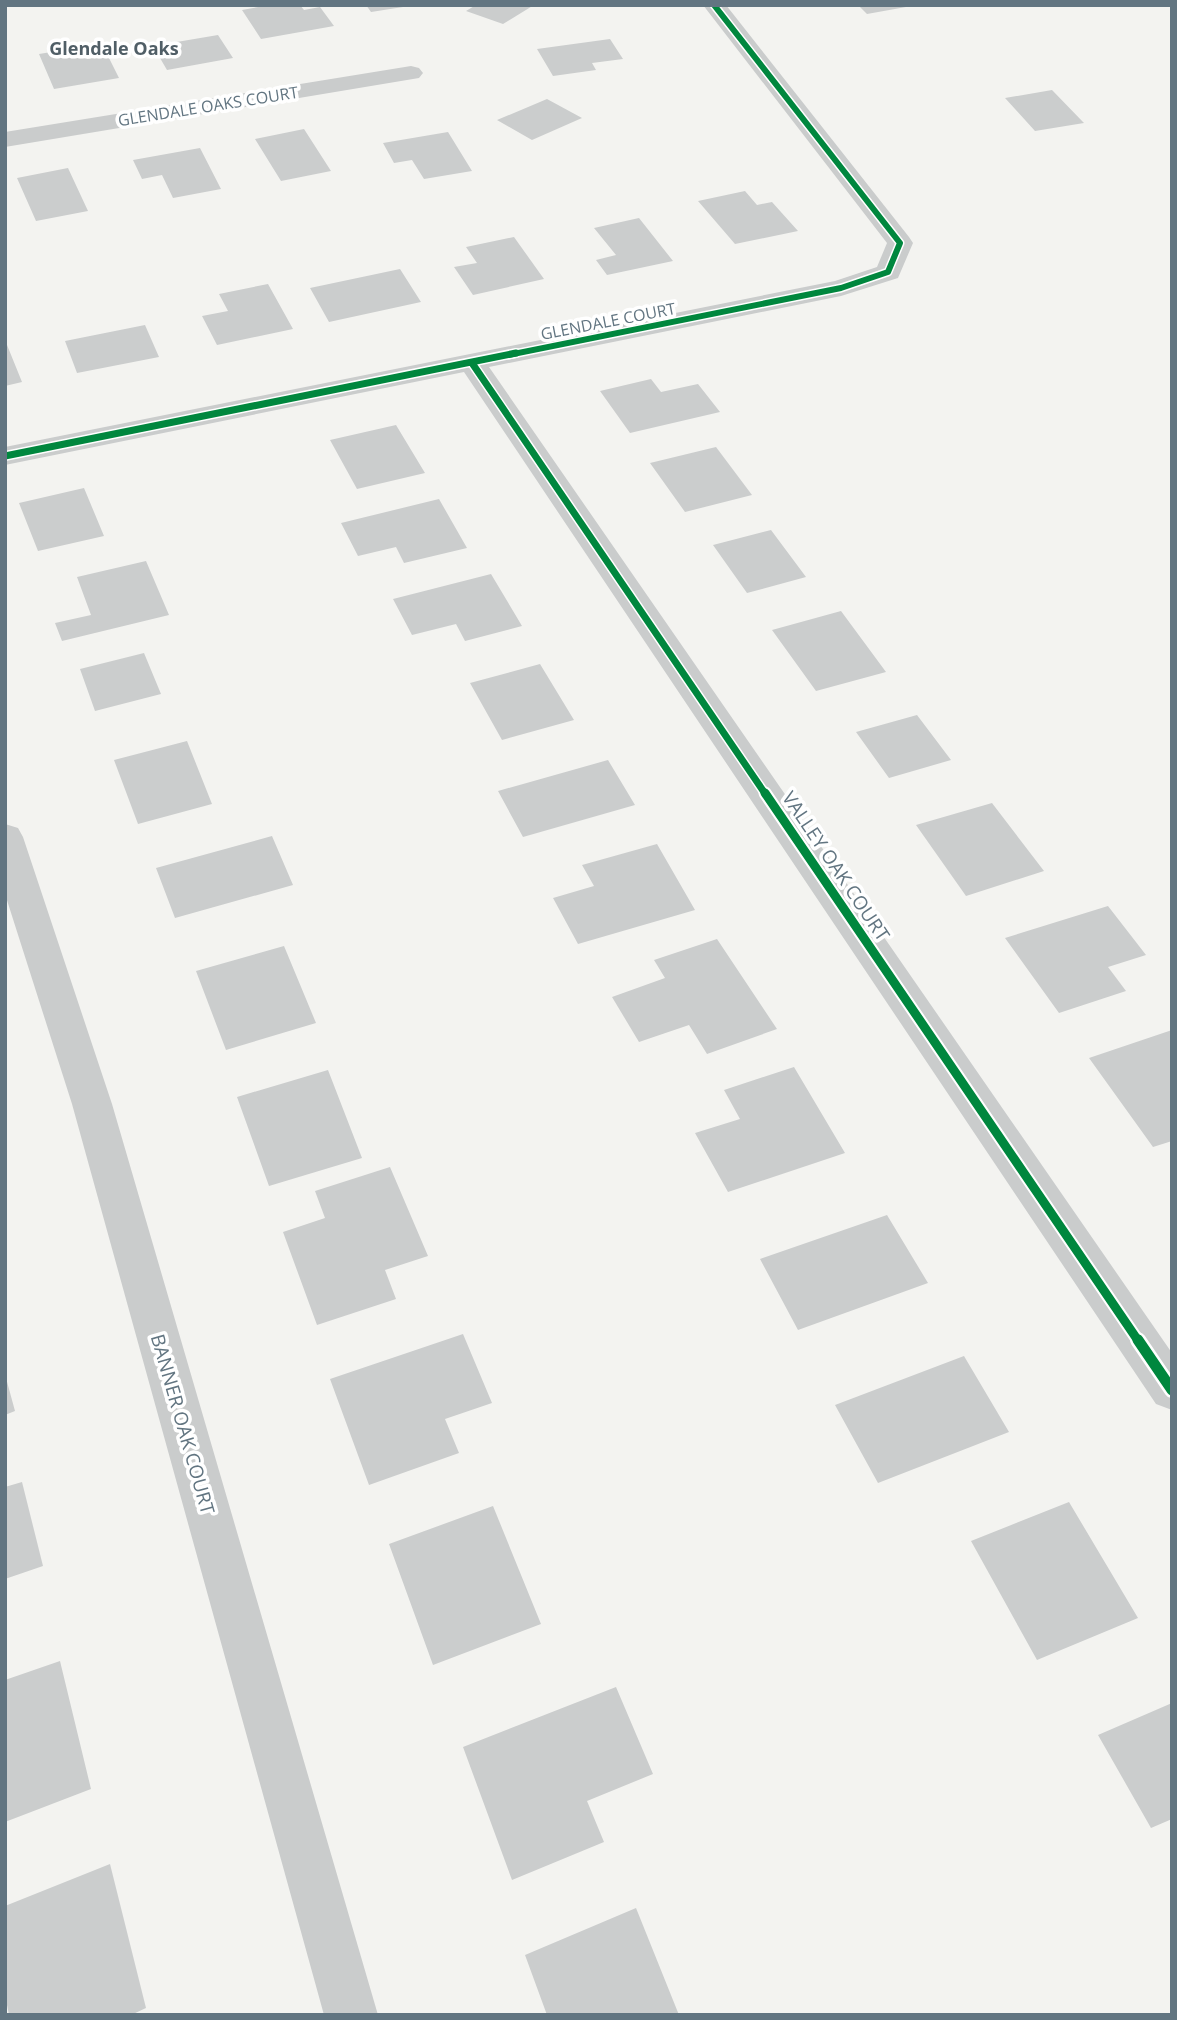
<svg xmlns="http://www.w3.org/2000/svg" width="1177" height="2020" viewBox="0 0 1177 2020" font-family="'Open Sans',sans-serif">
<rect width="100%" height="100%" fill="#f3f3f0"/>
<path fill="#cbcdcd" d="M269 5H300L304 10 320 7 334 26 261 39 242 10Z
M366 5H403V7L371 12Z
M476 5H534L503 24 466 11Z
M858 5H906V7L867 14Z
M218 35 233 58 167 70 153 46Z
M610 39 623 59 592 63 596 70 553 76 537 49Z
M82 47 87 59 108 56 119 78 54 89 39 54Z
M1052 90 1084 123 1035 131 1005 98Z
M547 99 582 118 532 140 497 120Z
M304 129 331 171 281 181 255 139Z
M448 132 472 171 424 179 412 160 394 163 383 143Z
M200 148 221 189 173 198 162 175 142 179 133 160Z
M68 168 88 211 36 221 17 178Z
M745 191 757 205 772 202 798 231 735 244 698 201Z
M639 218 673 261 607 275 596 260 616 255 594 228Z
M514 237 544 279 473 295 454 267 477 263 466 247Z
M400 269 421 302 329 322 310 288Z
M268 284 293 329 217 345 202 316 228 311 219 294Z
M145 325 159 357 77 373 65 341Z
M5 340 22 382 5 386Z
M651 379 661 392 698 384 720 412 630 433 600 391Z
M396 425 425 473 357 489 330 440Z
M716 447 752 495 685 512 650 463Z
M84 488 104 536 38 551 19 503Z
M439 499 467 548 404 563 396 547 358 556 341 523Z
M771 530 806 577 747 593 713 545Z
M146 561 169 615 62 641 55 623 91 615 77 577Z
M491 574 522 626 465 641 456 624 412 635 393 599Z
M841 611 886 672 816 691 772 630Z
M144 653 161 694 95 711 80 669Z
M540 664 574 720 502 740 470 683Z
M917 715 951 760 889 778 856 732Z
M187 741 212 804 138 824 114 760Z
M608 760 635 805 523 837 498 791Z
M992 803 1044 871 966 896 916 825Z
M272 836 293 885 175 918 156 868Z
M657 844 695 910 578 944 553 898 594 886 582 865Z
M1108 906 1146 955 1108 967 1126 991 1059 1013 1005 938Z
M717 939 777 1029 707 1054 689 1025 639 1042 612 997 665 978 654 960Z
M284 946 316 1023 226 1050 196 971Z
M1172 1030V1141L1153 1147 1089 1058Z
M794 1067 845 1153 728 1192 695 1133 740 1119 724 1090Z
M328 1070 362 1158 269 1186 237 1097Z
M390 1167 428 1256 385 1270 396 1299 317 1325 283 1232 325 1218 315 1191Z
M887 1215 928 1283 798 1330 760 1259Z
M463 1334 492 1403 445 1419 459 1453 369 1485 330 1379Z
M964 1356 1009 1432 878 1483 835 1405Z
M6 1378 15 1411 5 1415V1379Z
M22 1482 43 1566 5 1579V1487Z
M1069 1502 1138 1618 1037 1660 971 1541Z
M493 1506 541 1624 433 1665 389 1544Z
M60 1661 91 1789 5 1822V1680Z
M616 1687 653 1774 587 1801 604 1842 512 1880 463 1747Z
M1172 1703V1819L1151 1828 1098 1735Z
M110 1864 146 2008 131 2015H9L5 1995V1906Z
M636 1908 679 2015H547L525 1955Z"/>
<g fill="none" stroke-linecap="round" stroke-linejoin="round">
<path fill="#cacccc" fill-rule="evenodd" d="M703 5H726L909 237 913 243 898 278 841 296 489 367 1172 1353V1410L1156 1404 464 372 5 465V447L835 281 877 267 887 243Z
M411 66 419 68 423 73 419 78 5 147V132Z
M5 824 18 828 23 837 112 1104 378 2015H324L72 1104 5 894Z"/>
<defs>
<path id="cycleway-far3" d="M508 355 841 288 888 272 900 243 714 5"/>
<path id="cycleway-far2" d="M472 363 766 795
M5 456 516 353"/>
<path id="cycleway-far1" d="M765 793 1139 1342"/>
<path id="cycleway" d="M1138 1340 1172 1390"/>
</defs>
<use href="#cycleway-far3" stroke="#fff" stroke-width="9"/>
<use href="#cycleway-far2" stroke="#fff" stroke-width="10"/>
<use href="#cycleway-far1" stroke="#fff" stroke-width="13"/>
<use href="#cycleway" stroke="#fff" stroke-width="16"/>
<use href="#cycleway-far3" stroke="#00873e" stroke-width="6"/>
<use href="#cycleway-far2" stroke="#00873e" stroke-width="7"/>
<use href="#cycleway-far1" stroke="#00873e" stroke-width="9"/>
<use href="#cycleway" stroke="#00873e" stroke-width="11"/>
</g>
<g text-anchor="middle" stroke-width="7" stroke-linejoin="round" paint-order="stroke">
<g font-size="16" fill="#627581" stroke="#fff">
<text transform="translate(208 106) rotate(-9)" y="6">GLENDALE OAKS COURT</text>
<text transform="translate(608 321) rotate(-11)" y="6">GLENDALE COURT</text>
</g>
<g font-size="18" font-weight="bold" fill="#505e66" stroke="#fff">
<text x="114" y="55">Glendale Oaks</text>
</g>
<g font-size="19" fill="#627581" stroke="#fff">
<text transform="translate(836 866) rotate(56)" y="7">VALLEY OAK COURT</text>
<text transform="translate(183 1424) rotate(74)" y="7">BANNER OAK COURT</text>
</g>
</g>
<rect width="1177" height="2020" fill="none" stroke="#627581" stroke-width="14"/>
</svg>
